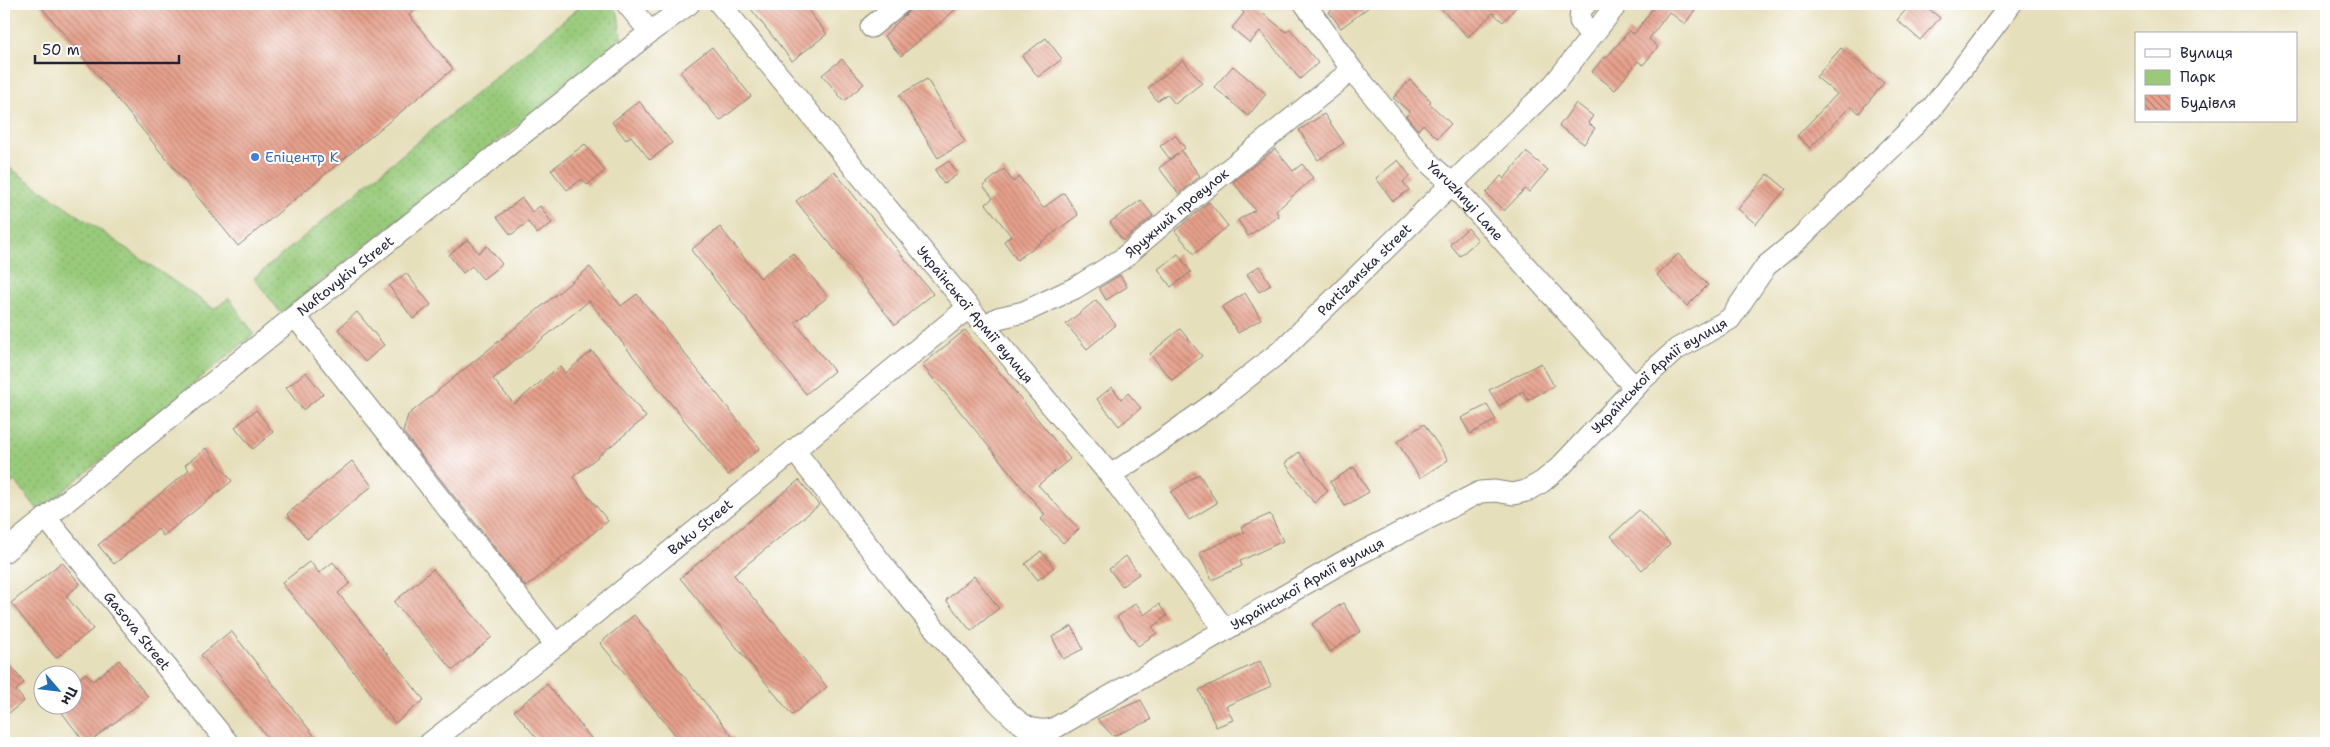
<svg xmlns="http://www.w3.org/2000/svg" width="2330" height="747" viewBox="0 0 2330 747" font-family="'Shantell Sans',sans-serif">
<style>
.green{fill:url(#green-dots);stroke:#5d765a}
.building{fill:url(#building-back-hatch)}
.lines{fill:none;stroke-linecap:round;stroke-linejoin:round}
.street-casing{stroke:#84807b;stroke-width:23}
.street{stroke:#fff;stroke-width:21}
.shop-dot{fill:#3f7fe0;stroke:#fff;stroke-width:2}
.labels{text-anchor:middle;stroke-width:4;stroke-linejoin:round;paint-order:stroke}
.shop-label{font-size:14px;fill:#366cbe;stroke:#fff;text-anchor:start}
.street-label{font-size:14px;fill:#22223b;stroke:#fff}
</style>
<defs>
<pattern id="green-dots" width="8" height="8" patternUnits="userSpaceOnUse" patternTransform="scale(1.25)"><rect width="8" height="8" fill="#98ca7a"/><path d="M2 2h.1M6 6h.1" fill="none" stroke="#83ad6a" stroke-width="1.8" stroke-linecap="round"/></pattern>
<pattern id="building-back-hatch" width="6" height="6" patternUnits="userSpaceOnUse" patternTransform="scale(1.25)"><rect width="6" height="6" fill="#e6a08b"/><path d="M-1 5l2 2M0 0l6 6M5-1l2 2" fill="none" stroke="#ba8273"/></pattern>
</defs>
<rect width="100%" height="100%" fill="#fff"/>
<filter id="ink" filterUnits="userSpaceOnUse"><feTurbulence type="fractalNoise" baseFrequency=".02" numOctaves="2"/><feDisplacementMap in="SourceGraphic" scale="10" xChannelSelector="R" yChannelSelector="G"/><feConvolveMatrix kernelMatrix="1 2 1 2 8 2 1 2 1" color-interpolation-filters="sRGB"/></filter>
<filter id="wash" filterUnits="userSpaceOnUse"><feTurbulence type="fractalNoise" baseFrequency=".0096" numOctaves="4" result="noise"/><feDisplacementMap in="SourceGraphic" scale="20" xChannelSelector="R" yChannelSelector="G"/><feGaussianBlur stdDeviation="1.12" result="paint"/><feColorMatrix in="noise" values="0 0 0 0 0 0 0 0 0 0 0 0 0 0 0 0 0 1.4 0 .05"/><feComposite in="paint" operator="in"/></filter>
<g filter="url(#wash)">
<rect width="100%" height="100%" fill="#e6dfbb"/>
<g class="green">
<polygon points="580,4 609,4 618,13 622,42 281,313 254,278 581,6"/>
<polygon points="4,164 214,309 229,298 254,334 39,511 15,481 4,489"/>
</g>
<g id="blocks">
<g class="building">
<polygon points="39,4 422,4 409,15 453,69 238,246"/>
<polygon points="747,4 803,4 827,34 792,61"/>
<polygon points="913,4 962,4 901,56 884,36 907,13"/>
<polygon points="1237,4 1251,4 1286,32 1290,29 1318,63 1300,79 1260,31 1250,43 1232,28 1244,13"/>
<polygon points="1340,4 1373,4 1341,28 1329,12"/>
<polygon points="1437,4 1519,4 1503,22 1493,13 1468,37"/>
<polygon points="1656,4 1699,4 1685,24 1669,12 1649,39 1658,47 1643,65 1638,61 1615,90 1592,72 1604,57 1606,58 1629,31 1634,34"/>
<polygon points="1911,4 1923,4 1940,18 1920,40 1897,20"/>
<polygon points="1046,38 1062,59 1038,77 1022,56"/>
<polygon points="712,47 751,96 720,121 680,72"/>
<polygon points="1841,48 1884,83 1859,113 1851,106 1810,148 1797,136 1837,94 1816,77"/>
<polygon points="842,59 864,84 844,101 822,75"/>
<polygon points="1183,60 1202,83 1175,104 1167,94 1157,101 1148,88"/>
<polygon points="1233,66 1266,94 1248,116 1214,87"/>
<polygon points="927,79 965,142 938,158 899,95"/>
<polygon points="1410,80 1431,101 1429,103 1451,124 1437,138 1423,124 1418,130 1406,116 1410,112 1393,98"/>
<polygon points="639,101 672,143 650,160 631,136 626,140 612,122"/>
<polygon points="1576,103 1593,116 1588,123 1595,128 1584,144 1559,126"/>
<polygon points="1324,114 1344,143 1318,160 1299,130"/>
<polygon points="1175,135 1185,148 1181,151 1200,176 1179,194 1159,168 1179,153 1170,159 1160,146"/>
<polygon points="585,144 605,171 587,185 582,179 567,190 551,170"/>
<polygon points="1275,149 1293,171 1302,164 1313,178 1276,211 1279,216 1248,236 1238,220 1255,210 1233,182"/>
<polygon points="1526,152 1548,170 1529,192 1525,189 1504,211 1486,193 1501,176 1504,179"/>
<polygon points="1398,160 1410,176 1403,182 1409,190 1393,201 1376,178"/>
<polygon points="949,161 958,174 944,184 935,170"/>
<polygon points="1004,169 1013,182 1019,177 1043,208 1064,193 1078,215 1017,260 1004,241 1011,236 986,204 993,198 983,186"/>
<polygon points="834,171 933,294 895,325 796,201"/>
<polygon points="1768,174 1786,189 1756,224 1738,209"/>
<polygon points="522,198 532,212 540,206 552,223 537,234 528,222 511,235 497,217"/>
<polygon points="1141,200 1153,216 1123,241 1110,222"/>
<polygon points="1209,202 1228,226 1194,254 1175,231"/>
<polygon points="720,227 760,278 793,253 828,297 795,322 834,371 806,394 691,250"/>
<polygon points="1468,228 1478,240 1460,256 1450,244"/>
<polygon points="468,239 478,253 487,246 502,264 483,279 472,266 463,273 449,255"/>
<polygon points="1178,254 1191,272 1171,287 1158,269"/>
<polygon points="1678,254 1708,285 1687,306 1657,275"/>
<polygon points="1259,266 1271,285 1259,292 1247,274"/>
<polygon points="590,267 621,306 637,294 760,448 728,475 589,301 493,379 514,404 560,366 565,373 592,351 646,417 573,477 608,521 526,587 403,432 408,415"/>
<polygon points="406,273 431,305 413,319 389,286"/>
<polygon points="1120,275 1127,287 1106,300 1099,288"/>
<polygon points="1245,293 1261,319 1238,333 1222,307"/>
<polygon points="1096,300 1116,325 1087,349 1066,324"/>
<polygon points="357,312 384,345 365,362 338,329"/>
<polygon points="1180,329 1202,356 1172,380 1150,354"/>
<polygon points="965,330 1070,459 1038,485 1079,529 1063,543 1041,519 1045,515 922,365"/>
<polygon points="1541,363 1554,386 1528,400 1523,391 1499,406 1489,390"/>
<polygon points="306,372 323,394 303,410 286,388"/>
<polygon points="1112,387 1121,399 1128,393 1141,408 1119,426 1097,399"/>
<polygon points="1487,405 1496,420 1470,434 1461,418"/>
<polygon points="256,410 273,432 253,449 235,427"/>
<polygon points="1424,424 1448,460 1420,478 1397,442"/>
<polygon points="206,448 232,481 163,536 158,529 114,564 98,545 189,470 185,465"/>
<polygon points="1299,452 1328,491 1314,503 1285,463"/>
<polygon points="352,461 372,486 307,539 287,514"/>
<polygon points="1354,467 1369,492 1345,506 1330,482"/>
<polygon points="1199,474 1217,503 1189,520 1171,492"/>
<polygon points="799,480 819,505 734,575 827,687 792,715 680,578"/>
<polygon points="1639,510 1670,544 1642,570 1611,536"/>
<polygon points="1270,514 1283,541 1240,561 1242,566 1212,580 1199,553 1245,532 1241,527"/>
<polygon points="1041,551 1054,567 1038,580 1025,564"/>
<polygon points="1126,556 1139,574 1122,586 1109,569"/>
<polygon points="310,561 319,573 333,562 350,583 338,593 424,700 395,723 282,583"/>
<polygon points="62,562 80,584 66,596 93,629 56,658 11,603"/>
<polygon points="433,569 492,637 453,670 394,602"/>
<polygon points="974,576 999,608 971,631 946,600"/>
<polygon points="1136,603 1144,615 1159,604 1167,616 1152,627 1157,633 1138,646 1117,617"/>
<polygon points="1343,603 1361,631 1330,652 1312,624"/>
<polygon points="634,615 738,743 682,743 600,643"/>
<polygon points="1072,626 1083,649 1063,659 1052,637"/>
<polygon points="231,631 320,743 272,743 201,655"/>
<polygon points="4,657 24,683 16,690 24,701 4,717"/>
<polygon points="119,660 148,697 88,743 85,743 60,710 67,704 72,704 72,684 86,673 93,681"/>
<polygon points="1260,661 1271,686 1226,706 1233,720 1216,727 1199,690"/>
<polygon points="547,684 595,743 541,743 514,711"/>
<polygon points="1141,700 1151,720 1113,736 1097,719"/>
</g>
</g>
</g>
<g filter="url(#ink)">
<use href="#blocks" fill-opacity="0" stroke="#84807b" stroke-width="1"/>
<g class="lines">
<defs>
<g id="street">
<polyline points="627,4 650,32"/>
<path id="s1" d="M720,4l264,322 126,149 115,155"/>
<path id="s2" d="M1305,4l47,66 79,95 20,18 184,205"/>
<polyline points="1586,4 1581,9 1580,21 1591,36"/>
<polyline points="871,27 899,4"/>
<polyline points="295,316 556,645"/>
<path id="s3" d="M984,326l14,-8 26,-6 51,-24 47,-29 75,-64 155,-125"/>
<path id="s4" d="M794,450c55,70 108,143 168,210 18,21 35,44 56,61 11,9 23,11 35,8l290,-167 137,-70 15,-1 18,3 13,-3 16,-9 18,-15 82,-87 35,-31 53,-30 36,-53 34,-28 132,-130 79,-104"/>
<path id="s5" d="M1110,475l30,-19 79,-56 63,-50 272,-266 63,-80"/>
<path id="s6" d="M46,518l182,225"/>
<path id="s7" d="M4,552l291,-236 355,-284 39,-28"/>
<path id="s8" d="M430,743l126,-98 413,-338"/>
</g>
</defs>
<use href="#street" class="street-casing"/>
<use href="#street" class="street"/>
</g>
</g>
<circle class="shop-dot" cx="255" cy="157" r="5"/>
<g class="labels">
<g class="shop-label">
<text x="265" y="162">Епіцентр К</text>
</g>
<g class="street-label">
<text dy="5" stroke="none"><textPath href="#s2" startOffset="254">Yaruzhnyi Lane</textPath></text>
<text dy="5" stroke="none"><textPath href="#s3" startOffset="226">Яружний провулок</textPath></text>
<text dy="5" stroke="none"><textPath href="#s5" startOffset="328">Partizanska street</textPath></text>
<text dy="5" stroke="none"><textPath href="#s7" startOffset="439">Naftovykiv Street</textPath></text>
<text dy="5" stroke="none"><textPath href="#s1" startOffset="402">Української Армії вулиця</textPath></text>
<text dy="5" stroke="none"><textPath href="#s4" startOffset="1102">Української Армії вулиця</textPath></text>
<text dy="5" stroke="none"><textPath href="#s8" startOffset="346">Baku Street</textPath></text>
<text dy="5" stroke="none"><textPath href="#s4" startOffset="682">Української Армії вулиця</textPath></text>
<text dy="5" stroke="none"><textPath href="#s6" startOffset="145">Gasova Street</textPath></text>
</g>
</g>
<rect width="2330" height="747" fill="none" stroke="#fff" stroke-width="20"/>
<rect x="2135" y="32" width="162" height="90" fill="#ffffff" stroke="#a7a7b1"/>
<rect x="2145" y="49" width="25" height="8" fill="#ffffff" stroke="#a7a7b1"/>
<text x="2180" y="58" font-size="15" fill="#22223b">Вулиця</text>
<rect x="2145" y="70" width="25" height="15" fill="#98ca7a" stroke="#a7a7b1"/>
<text x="2180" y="82" font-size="15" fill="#22223b">Парк</text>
<rect x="2145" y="95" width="25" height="15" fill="url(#building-back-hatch)" stroke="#a7a7b1"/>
<text x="2180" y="108" font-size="15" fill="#22223b">Будівля</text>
<g transform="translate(58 690) rotate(118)"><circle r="24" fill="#ffffff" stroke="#a7a7b1"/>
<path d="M0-4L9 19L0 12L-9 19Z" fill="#1f6fb2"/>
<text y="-8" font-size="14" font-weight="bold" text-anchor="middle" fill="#22223b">Пн</text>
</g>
<path d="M35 55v8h144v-8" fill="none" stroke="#22223b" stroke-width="2.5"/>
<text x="42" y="55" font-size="15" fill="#22223b" stroke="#ffffff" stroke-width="4" paint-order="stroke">50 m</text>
</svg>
